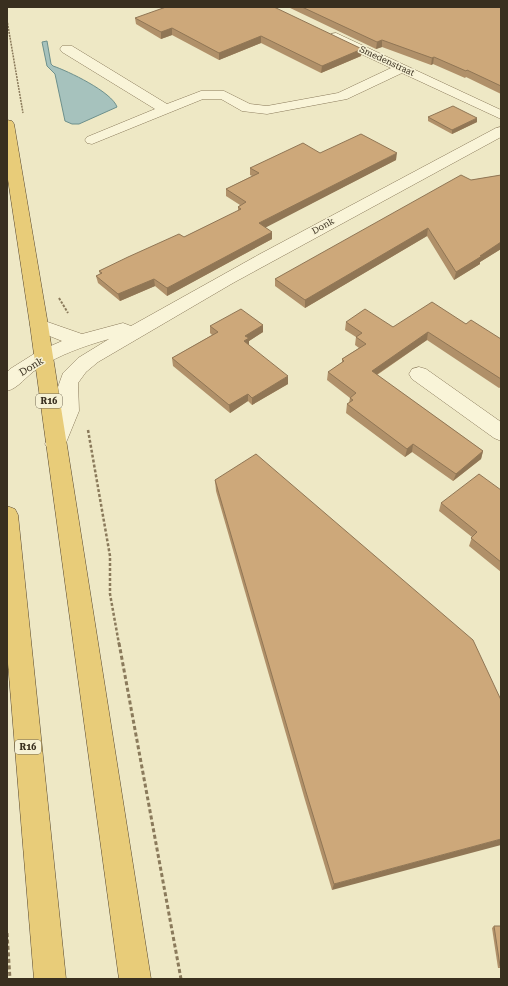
<svg xmlns="http://www.w3.org/2000/svg" width="508" height="986" viewBox="0 0 508 986" font-family="'Roboto Serif',serif">
<style>
.water{fill:#a6c2bd;stroke:#6d908c}
.lines{fill:none;stroke-linecap:round;stroke-linejoin:round}
.minor-casing{stroke:#8a7a5b;stroke-width:1}
.trunk-casing{stroke:#57472f;stroke-width:1}
.path-far3{stroke:#8a7a5b;stroke-width:1.5;stroke-dasharray:2 1;stroke-linecap:butt}
.path-far2{stroke:#8a7a5b;stroke-width:2;stroke-dasharray:2.5 1.5;stroke-linecap:butt}
.path-far1{stroke:#8a7a5b;stroke-width:2.5;stroke-dasharray:3 2;stroke-linecap:butt}
.path{stroke:#8a7a5b;stroke-width:3;stroke-dasharray:4 2.5;stroke-linecap:butt}
.minor{fill:#f9f4d8;fill-rule:evenodd}
.trunk{fill:#e8cc79;fill-rule:evenodd}
.wall{fill:#b09069}
.shaded-wall{fill:#907655}
.building{fill:#cda87a;stroke:#907655}
.labels{text-anchor:middle;stroke-width:3;stroke-linejoin:round;paint-order:stroke}
.far-street-label{font-size:9px;fill:#392f1f;stroke:#f6f1d4}
.shield{fill:#f6f1d4;stroke:#726955;stroke-width:1}
.shield-label{font-size:9px;font-weight:bold;fill:#392f1f}
.street-label{font-size:10px;fill:#392f1f;stroke:#f6f1d4}
</style>
<rect width="100%" height="100%" fill="#eee8c5"/>
<path class="water" d="M47,41l4,23 2,2c15,5 59,26 64,41l-38,17h-7l-7,-3 -10,-47 -8,-8 -5,-24z"/>
<g class="lines">
<defs>
<g id="minor">
<polygon points="336,33 501,110 501,119 402,73 347,99 267,114 242,111 221,99 203,99 92,144 87,143 85,140 87,137 155,109 62,52 60,49 62,46 72,46 167,104 201,91 224,91 250,104 267,106 338,93 391,68 331,40 330,37 331,34"/>
<path d="M501,127v10l-268,146 -135,79 -12,10 -8,11 1,28 -16,39 -7,2 -7,-2 -4,-6 14,-33 1,-9 -2,-15 5,-14 15,-15 31,-19c-25,7 -50,16 -72,30 -11,7 -18,19 -30,22v-19l3,-3 27,-17 25,-11 -30,-12 -2,-4 2,-4 7,-2 43,15 41,-11 8,3 129,-72 236,-126z"/>
<polygon points="419,367 426,369 501,422 501,441 494,438 412,379 409,374 412,369"/>
</g>
<g id="trunk">
<polygon points="7,120 12,121 14,124 48,325 151,979 119,979 30,325 7,173"/>
<polygon points="7,506 15,509 18,515 66,979 34,979 7,651"/>
</g>
</defs>
<use href="#minor" class="minor-casing"/>
<use href="#trunk" class="trunk-casing"/>
<polyline class="path-far3" points="7,20 23,113"/>
<polyline class="path-far2" points="59,298 68,313"/>
<polyline class="path-far1" points="88,430 110,556 110,594 119,644"/>
<g class="path">
<polyline points="119,643 181,979"/>
<polyline points="7,933 10,979"/>
</g>
<use href="#minor" class="minor"/>
<use href="#trunk" class="trunk"/>
</g>
<g class="wall">
<polygon points="288,7 501,7 501,94 466,77 465,78 433,64 431,65 382,47 376,49"/>
<polygon points="135,18 362,49 361,56 321,73 261,43 219,60 172,35 161,39 136,24"/>
<polygon points="428,117 477,122 452,134 428,121"/>
<polygon points="320,153 396,160 265,227 272,239 167,296 155,286 120,301 98,283 96,276 100,274 99,271 184,237 238,211 238,207 240,205 226,196 226,189 252,176 250,175 250,168"/>
<polygon points="501,175 501,249 480,262 480,264 454,280 427,236 305,308 275,286 275,279 471,180"/>
<polygon points="346,322 393,327 466,324 501,339 501,387 499,388 427,340 377,375 483,451 481,459 453,481 412,452 405,457 346,413 347,404 349,403 350,398 327,380 328,372 342,363 342,359 359,348 355,345 356,337 345,330"/>
<polygon points="263,325 263,332 249,341 249,345 288,384 252,405 248,401 230,413 173,366 172,358 212,335 210,333 210,326"/>
<polygon points="215,480 473,640 332,890 305,800 216,491"/>
<polygon points="501,490 501,572 469,546 472,537 439,511 441,503"/>
<polygon points="494,926 501,926 501,968 498,968 492,928"/>
</g>
<g class="shaded-wall">
<polygon points="172,28 172,35 161,39 161,32"/>
<polygon points="261,36 261,43 219,60 219,53"/>
<polygon points="382,40 382,47 376,49 377,42"/>
<polygon points="362,49 361,56 321,73 322,66"/>
<polygon points="434,57 433,64 431,65 432,58"/>
<polygon points="477,118 477,122 452,134 452,130"/>
<polygon points="397,153 396,160 259,231 259,223"/>
<polygon points="428,228 427,236 305,308 305,300"/>
<polygon points="272,232 272,239 167,296 167,288"/>
<polygon points="501,242 501,249 480,262 480,264 454,280 456,272"/>
<polygon points="154,279 155,286 120,301 118,294"/>
<polygon points="263,325 263,332 249,341 249,346 244,348 245,336"/>
<polygon points="428,332 427,340 370,379 372,371"/>
<polygon points="288,376 288,384 252,405 252,398"/>
<polygon points="248,394 248,401 230,413 229,405"/>
<polygon points="413,444 412,452 405,457 407,449"/>
<polygon points="483,451 481,459 453,481 456,474"/>
<polygon points="501,839 501,845 332,890 334,884"/>
</g>
<g class="building">
<polygon points="166,7 274,7 362,49 322,66 261,36 219,53 172,28 161,32 135,18"/>
<polygon points="302,7 501,7 501,86 467,70 466,71 434,57 432,58 382,40 377,42"/>
<polygon points="453,106 477,118 452,130 428,117"/>
<polygon points="361,134 397,153 259,223 272,232 167,288 154,279 118,294 96,276 102,273 99,271 128,257 179,234 184,237 241,209 238,207 246,202 226,189 259,173 250,168 303,143 320,153"/>
<polygon points="461,175 471,180 501,175 501,242 480,256 482,256 456,272 428,228 305,300 275,279"/>
<polygon points="432,302 466,324 471,320 501,339 501,379 428,332 372,371 483,451 456,474 413,444 407,449 347,404 353,400 350,398 356,393 328,372 344,361 342,359 366,344 356,337 362,333 346,322 365,309 393,327"/>
<polygon points="241,309 263,325 245,336 249,338 244,341 288,376 252,398 248,394 229,405 172,358 218,332 210,326"/>
<polygon points="256,454 473,640 501,700 501,839 334,884 306,792 215,480"/>
<polygon points="479,474 501,490 501,562 471,538 477,532 441,503"/>
<polygon points="494,926 501,926 501,966 500,966"/>
</g>
<g class="labels">
<g class="far-street-label">
<text transform="translate(387 61) rotate(25)" y="3">Smedenstraat</text>
<text transform="translate(323 226) rotate(-29)" y="3">Donk</text>
</g>
<g class="shield">
<rect x="36" y="394" width="26" height="14" rx="3"/>
<rect x="15" y="740" width="26" height="14" rx="3"/>
</g>
<g class="shield-label">
<text x="49" y="404">R16</text>
<text x="28" y="750">R16</text>
</g>
<g class="street-label">
<text transform="translate(31 366) rotate(-31)" y="4">Donk</text>
</g>
</g>
<rect width="508" height="986" fill="none" stroke="#392f1f" stroke-width="16"/>
</svg>
